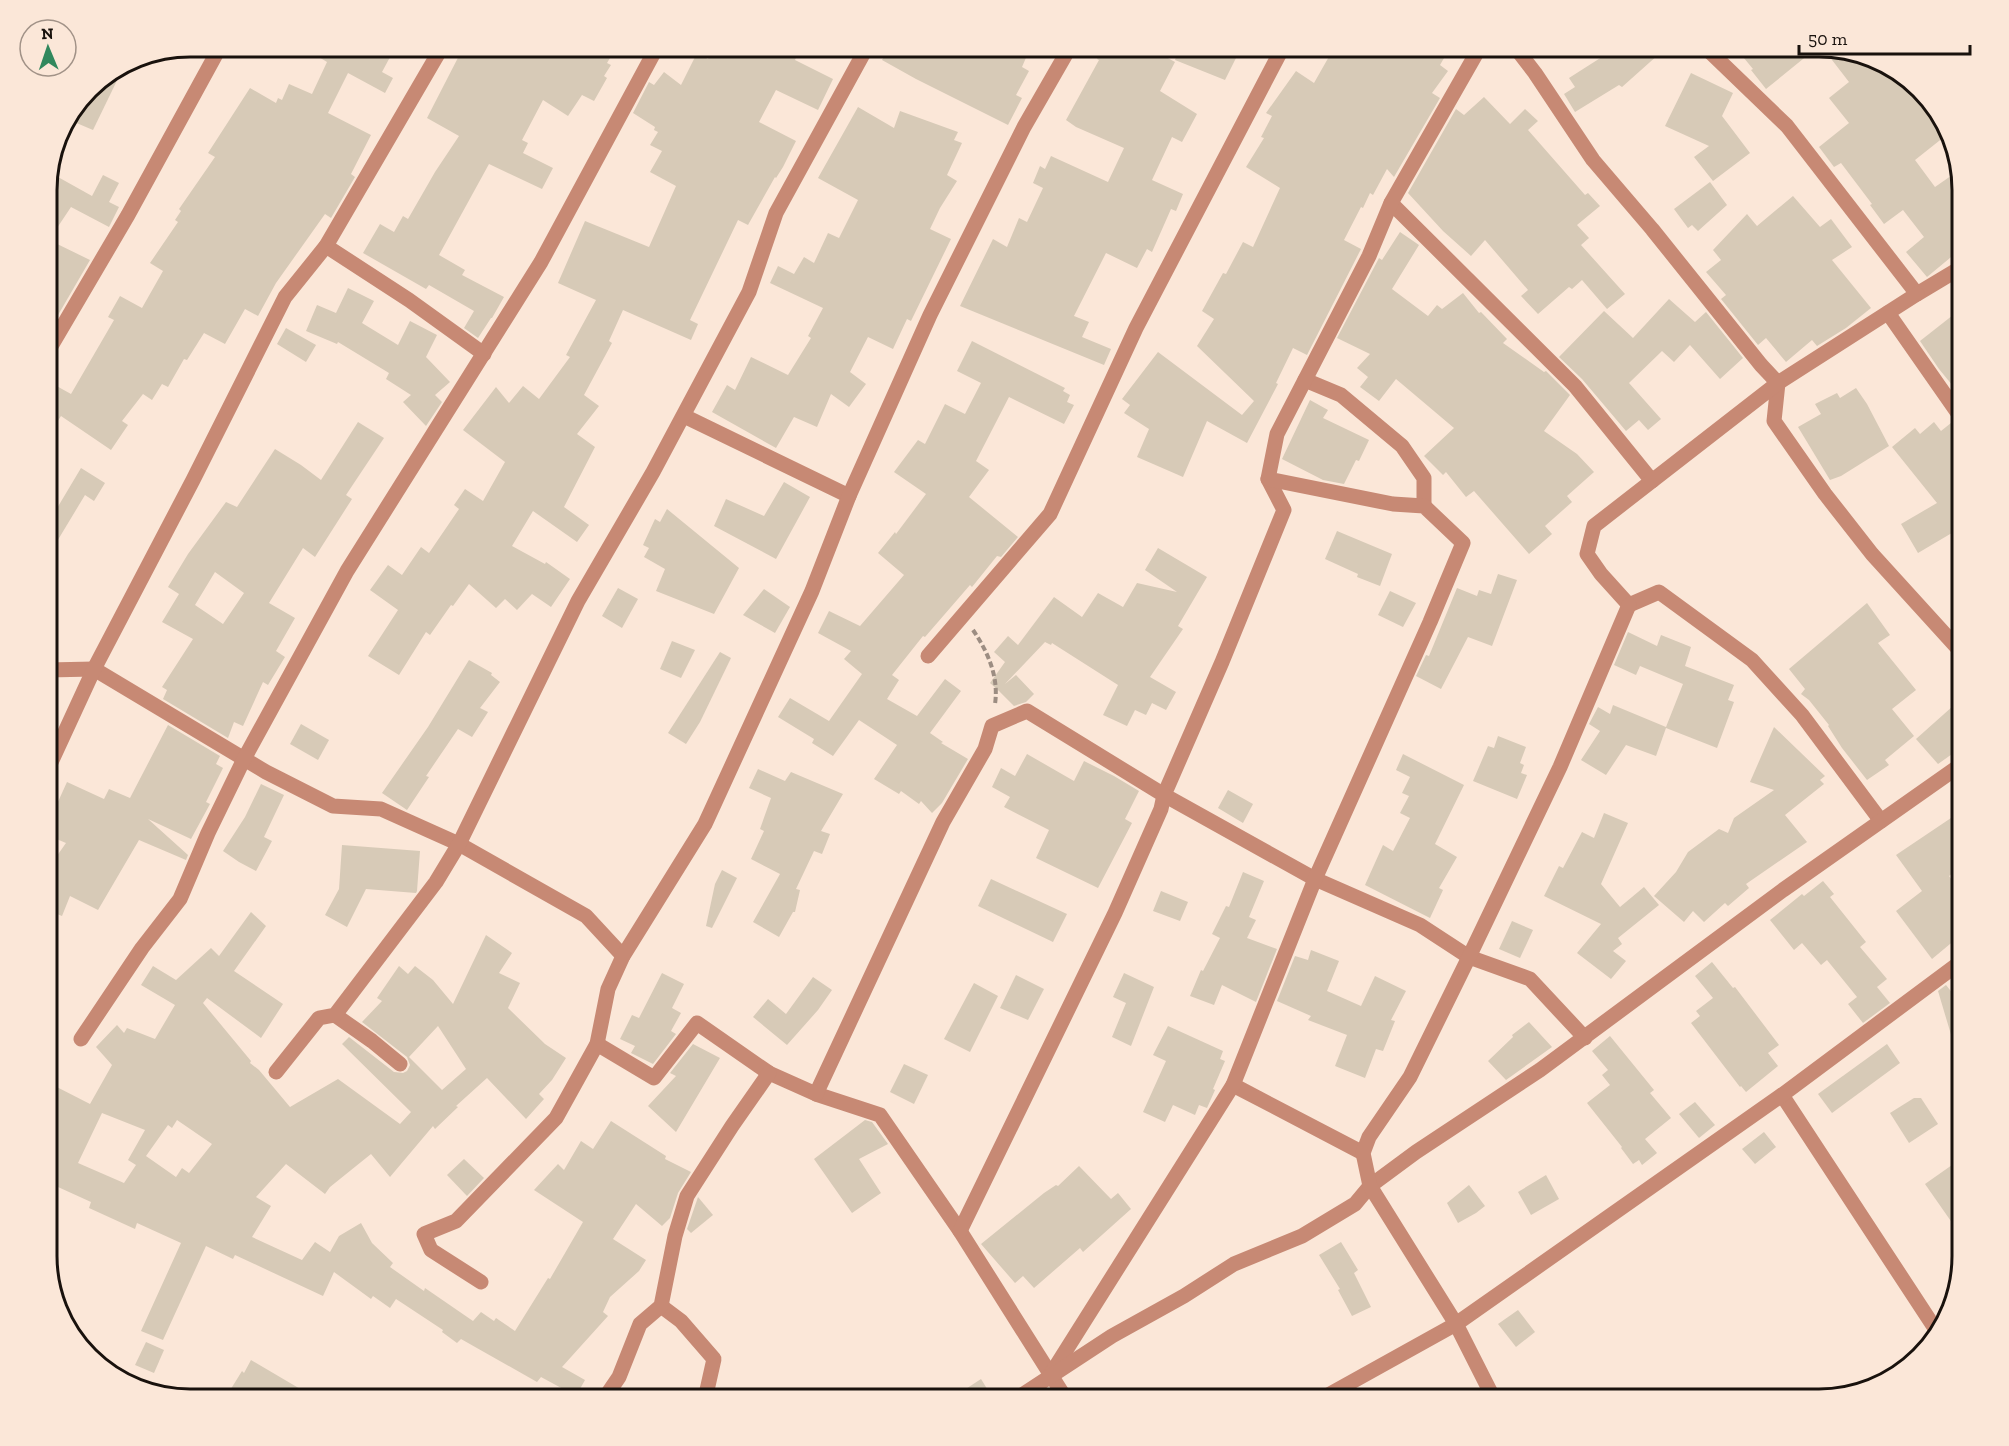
<svg xmlns="http://www.w3.org/2000/svg" width="2009" height="1446" viewBox="0 0 2009 1446" font-family="'Zilla Slab',serif">
<style>
.building{fill:#d7cab7;fill-rule:evenodd}
.lines{fill:none;stroke-linecap:round;stroke-linejoin:round}
.path{stroke:#9c8d82;stroke-width:4;stroke-dasharray:6 3;stroke-linecap:butt}
.minor{stroke:#c78974;stroke-width:15}
.rim{fill:none;stroke:#19120d;stroke-width:3}
</style>
<rect width="100%" height="100%" fill="#fbe7d8"/>
<g class="building">
<polygon points="301,46 396,46 382,72 393,78 385,93 348,73 328,113 371,135 351,174 355,177 331,218 325,214 276,283 258,316 245,309 225,344 204,333 187,360 184,359 168,387 162,384 152,400 143,394 122,421 128,425 111,450 61,416 47,438 47,394 53,384 71,394 114,320 108,317 120,296 142,308 163,271 150,263 178,222 175,220 181,211 179,209 215,157 208,153 250,88 276,103 278,98 282,100 289,84 312,94 327,62"/>
<polygon points="464,46 617,46 607,63 611,65 604,76 607,78 594,101 582,95 568,116 543,100 522,140 528,143 523,153 553,168 542,189 489,164 439,255 465,270 462,275 504,297 492,318 491,318 478,338 464,328 474,311 429,285 426,289 363,253 380,224 394,232 403,216 408,219 435,172 459,136 427,118"/>
<polygon points="714,46 801,46 795,60 833,79 818,110 776,90 759,122 796,141 783,167 776,178 775,177 748,225 738,220 690,320 698,324 691,340 623,310 609,341 612,343 584,395 599,406 577,434 595,447 564,507 589,525 577,542 533,511 512,546 545,564 546,562 570,579 551,607 532,594 517,610 505,599 496,608 469,584 453,606 451,605 430,635 426,632 399,675 368,656 398,610 370,590 388,565 402,575 421,547 429,553 459,509 454,505 465,489 483,501 505,462 463,430 496,387 509,403 523,386 539,399 570,357 566,355 596,300 558,283 585,221 649,247 676,186 650,172 662,151 650,145 658,132 654,130 655,127 633,113 649,82 654,85 664,72 681,85 697,53 708,59"/>
<polygon points="890,46 1031,46 1022,67 1029,71 1016,95 1022,98 1008,125 916,79 882,60"/>
<polygon points="1103,46 1125,46 1139,54 1143,46 1146,46 1175,62 1160,91 1197,114 1182,142 1172,137 1152,180 1183,194 1176,211 1171,209 1152,252 1147,249 1137,268 1106,253 1074,316 1089,322 1082,337 1111,349 1104,365 960,306 993,239 1007,247 1019,218 1027,222 1043,188 1033,183 1040,166 1045,169 1051,156 1108,182 1124,148 1076,127 1066,120 1099,60 1097,59"/>
<polygon points="1180,46 1242,46 1225,80 1175,60"/>
<polygon points="1335,46 1451,46 1440,65 1448,71 1432,93 1440,98 1394,177 1387,169 1373,195 1370,193 1363,208 1361,207 1344,240 1361,249 1307,355 1293,348 1276,383 1278,384 1247,443 1207,421 1183,477 1137,457 1149,429 1124,413 1130,405 1122,399 1158,352 1242,415 1254,401 1197,346 1214,319 1202,311 1223,273 1226,274 1243,242 1253,247 1280,188 1246,167 1264,138 1261,137 1272,116 1266,113 1296,71 1314,83"/>
<polygon points="1598,46 1668,46 1622,87 1619,85 1575,112 1564,94 1575,87 1569,78 1605,55"/>
<polygon points="1734,46 1819,46 1766,89 1751,70 1753,69"/>
<polygon points="1822,47 1865,54 1900,73 1948,126 1949,133 1915,160 1935,187 1958,171 1962,190 1962,248 1927,277 1906,252 1924,237 1903,210 1884,224 1870,205 1872,204 1841,163 1834,167 1819,147 1849,123 1829,98 1849,82"/>
<polygon points="125,64 93,130 67,119 95,82"/>
<polygon points="1691,73 1733,93 1722,116 1750,153 1713,181 1694,157 1709,146 1665,126"/>
<polygon points="1484,97 1510,124 1525,109 1538,121 1528,130 1585,195 1588,193 1600,206 1577,225 1589,238 1581,245 1625,294 1607,309 1582,280 1572,289 1569,287 1538,314 1521,296 1528,290 1485,240 1471,256 1443,231 1408,193 1456,109 1464,115"/>
<polygon points="858,107 894,128 900,111 958,132 954,140 962,143 947,175 957,181 940,208 930,229 951,239 911,321 907,319 893,349 868,337 850,372 866,384 849,407 831,394 817,427 794,417 776,448 712,412 727,385 735,390 751,357 788,375 811,338 808,336 823,308 770,283 778,266 794,274 804,257 814,263 828,233 839,238 858,200 818,178"/>
<polygon points="49,172 92,196 103,175 119,183 109,202 119,207 109,227 71,207 49,240 90,260 47,334 47,180"/>
<polygon points="1710,182 1727,205 1698,231 1692,225 1688,228 1674,209"/>
<polygon points="1793,196 1820,227 1831,219 1852,247 1832,260 1871,308 1846,328 1817,346 1812,340 1786,362 1766,338 1758,345 1721,299 1726,295 1706,272 1721,260 1713,250 1747,214 1757,226"/>
<polygon points="1400,232 1419,245 1392,289 1428,316 1437,305 1442,309 1463,293 1479,313 1481,312 1507,339 1503,343 1544,372 1546,371 1570,395 1544,431 1577,454 1594,472 1567,496 1572,502 1545,526 1552,534 1529,554 1474,491 1466,497 1446,472 1443,475 1424,456 1454,428 1396,379 1379,401 1360,387 1368,377 1357,368 1370,354 1337,338 1379,258 1382,260"/>
<polygon points="348,288 374,301 362,323 398,345 410,321 437,335 426,357 450,382 435,395 442,402 426,426 403,402 411,395 386,379 389,373 338,342 337,344 306,331 317,305 336,313"/>
<polygon points="1669,299 1695,322 1706,312 1743,358 1720,379 1690,345 1674,362 1662,351 1629,383 1661,419 1648,430 1639,420 1626,431 1582,379 1559,357 1604,311 1633,338"/>
<polygon points="1962,308 1962,397 1939,369 1920,341"/>
<polygon points="286,328 316,345 306,362 277,344"/>
<polygon points="972,341 1065,388 1063,391 1070,395 1067,402 1074,405 1064,424 1009,397 976,461 989,470 969,497 1018,537 1001,557 997,556 972,587 970,585 925,637 923,636 892,675 899,680 887,699 917,716 945,679 961,691 930,733 943,742 941,743 968,759 942,803 932,813 921,801 919,804 901,791 899,794 874,779 897,745 859,720 833,756 812,743 814,739 778,717 790,698 829,721 862,674 844,659 851,651 818,633 829,611 860,626 904,575 878,553 895,532 896,534 926,494 894,472 918,440 925,444 945,404 965,414 981,383 957,371"/>
<polygon points="1856,388 1867,404 1889,446 1841,476 1830,480 1798,427 1821,414 1815,404 1837,393 1840,398"/>
<polygon points="1310,400 1328,410 1323,418 1369,440 1359,461 1356,460 1344,484 1323,480 1282,459"/>
<path d="M358,422l26,16 -38,57 6,4 -37,58 -12,-9 -34,55 26,15 -19,33 9,6 -17,28 -5,-3 -20,44 -9,-4 -6,16 -65,-39 4,-9 -5,-3 31,-48 -31,-17 17,-28 -11,-7 20,-33 38,-52 11,5 38,-58 26,16 20,15zM215,572l29,21 -21,31 -28,-19z"/>
<polygon points="1934,422 1941,431 1951,423 1962,437 1962,527 1918,553 1901,524 1937,503 1892,447 1915,428 1920,434"/>
<polygon points="81,468 105,483 94,501 85,495 47,558 47,511 53,515"/>
<polygon points="784,482 810,497 776,559 714,526 726,499 764,516"/>
<polygon points="667,509 739,568 714,614 656,591 665,569 644,557 649,548 643,545 655,519 660,522"/>
<polygon points="1337,531 1392,554 1380,586 1357,577 1358,574 1325,559"/>
<polygon points="1158,548 1207,577 1178,626 1183,629 1150,677 1176,692 1166,710 1152,703 1146,715 1135,710 1127,726 1103,715 1118,685 1052,643 1051,645 1045,642 1005,684 1016,675 1034,694 1026,702 1014,706 999,691 990,683 1005,662 994,652 1008,636 1018,645 1054,597 1082,617 1098,593 1123,607 1137,583 1177,592 1145,570"/>
<polygon points="1498,574 1517,580 1492,646 1468,637 1441,689 1416,676 1426,655 1429,656 1457,588 1477,596 1479,590 1491,594"/>
<polygon points="618,588 638,599 622,628 602,616"/>
<polygon points="764,589 790,607 775,633 743,615"/>
<polygon points="1390,591 1416,603 1403,627 1378,615"/>
<polygon points="1867,603 1890,635 1878,643 1916,690 1892,709 1914,736 1885,760 1889,765 1867,780 1842,748 1828,726 1829,725 1809,700 1801,694 1805,689 1789,669"/>
<polygon points="1628,632 1657,646 1661,635 1691,647 1685,666 1734,685 1728,700 1734,702 1717,748 1666,728 1656,756 1626,745 1606,775 1581,760 1600,731 1589,724 1598,707 1610,714 1613,705 1666,727 1683,684 1640,666 1636,675 1614,665"/>
<polygon points="672,641 695,650 681,678 660,669"/>
<polygon points="720,652 731,658 700,722 686,744 668,733"/>
<polygon points="469,660 492,673 491,675 500,682 480,708 488,712 472,737 458,729 426,776 429,777 407,810 382,793 428,727"/>
<polygon points="1962,698 1962,747 1938,764 1916,739"/>
<polygon points="301,724 329,740 318,760 290,744"/>
<polygon points="168,725 220,756 216,764 223,768 206,802 210,804 191,839 148,819 188,855 186,860 139,840 98,910 70,896 62,916 47,910 47,870 66,843 47,835 47,826 67,782 104,799 109,789 130,798"/>
<polygon points="1774,727 1825,776 1820,780 1824,784 1785,815 1807,842 1746,884 1749,888 1728,906 1725,903 1704,922 1693,911 1684,922 1654,896 1676,872 1688,852 1719,829 1728,833 1734,818 1774,790 1750,782"/>
<polygon points="1498,736 1526,747 1520,763 1524,765 1521,773 1527,775 1517,799 1473,781 1488,746 1494,748"/>
<polygon points="1027,754 1074,781 1084,761 1114,776 1139,791 1125,819 1132,823 1098,888 1036,858 1049,830 1004,807 1010,797 992,787 1001,768 1015,776"/>
<polygon points="1403,754 1464,785 1435,844 1457,857 1439,888 1443,890 1430,918 1365,885 1383,845 1393,851 1410,818 1400,813 1409,796 1402,793 1410,777 1396,770"/>
<polygon points="758,769 785,781 791,772 843,794 821,831 830,834 822,854 814,851 796,889 800,890 795,912 793,912 779,937 753,922 780,874 751,859 764,831 760,829 771,798 749,788"/>
<polygon points="261,784 284,795 264,837 272,841 256,871 239,862 223,851 245,817"/>
<polygon points="1228,790 1253,804 1243,823 1218,808"/>
<polygon points="1604,813 1628,823 1601,884 1620,907 1644,887 1659,905 1618,938 1622,944 1613,951 1626,961 1611,979 1577,953 1601,924 1544,896 1559,866 1563,868 1582,832 1594,838"/>
<polygon points="1951,818 1962,834 1962,866 1949,876 1962,894 1962,899 1952,907 1962,920 1962,934 1932,959 1896,911 1922,891 1896,855"/>
<polygon points="342,845 420,851 417,891 416,893 366,889 347,927 325,915 339,889"/>
<polygon points="722,870 737,878 712,928 706,926 715,884"/>
<polygon points="1243,872 1264,881 1249,917 1256,920 1247,938 1277,949 1256,1002 1222,985 1214,1005 1190,996 1201,970 1203,971 1220,938 1212,934 1226,906 1229,907"/>
<polygon points="991,879 1067,914 1053,942 978,906"/>
<polygon points="1823,881 1834,894 1830,897 1866,942 1860,947 1887,979 1877,987 1890,1003 1863,1023 1848,1004 1857,997 1827,960 1821,965 1802,943 1794,950 1770,920 1802,894 1804,896"/>
<polygon points="1161,891 1188,902 1180,921 1153,911"/>
<path d="M251,912l15,14 -32,45 49,33 -22,34 -54,-40 -4,5 48,58 -1,2 9,7 31,37 48,-28 62,45 11,-12 -69,-68 7,-7 45,35 9,1 4,-2 3,-6 -3,-8 -45,-35 20,-21 -5,-3 22,-32 9,8 7,-8 18,14 20,24 33,-69 26,18 -13,20 21,10 -12,25 37,36 21,14 -14,22 -13,14 5,5 -18,20 -39,-41 -31,28 2,1 -23,22 -2,-3 -43,51 -19,-23 -41,33 -5,7 -39,-30 -30,33 15,9 -19,31 50,23 13,-18 15,10 9,-16 22,-13 11,20 21,20 -3,4 34,24 1,-3 48,33 8,-9 13,9 2,-3 19,13 33,-53 2,1 33,-57 -49,-32 24,-26 6,6 17,-29 12,8 18,-28 55,35 -1,3 26,13 -13,21 -8,25 -8,8 -26,-22 -23,35 33,21 -7,11 -29,26 -7,15 5,4 -46,51 23,13 -9,16 -35,-19 -4,5 -76,-43 -4,4 -15,-11 1,-2 -47,-31 -6,9 -17,-12 -2,3 -37,-27 -11,24 -88,-41 -2,4 -27,-13 -43,94 -22,-9 40,-88 -44,-20 -2,6 -46,-21 2,-6 -44,-20v-61l8,-15 -8,-5v-19l43,22 22,-39 -16,-18 21,-22 7,8 3,-5 28,11 20,-34 -34,-20 12,-19 23,14 35,-32 8,8zM438,1026l28,43 -24,21 -33,-33zM102,1113l43,17 -17,30 8,5 -12,18 -46,-20zM177,1120l35,24 -23,29 -7,-5 -6,9 -30,-21 22,-31 4,3z"/>
<polygon points="1512,921 1533,930 1520,958 1499,949"/>
<polygon points="1311,950 1339,961 1327,991 1361,1006 1375,976 1406,991 1391,1020 1395,1021 1383,1051 1376,1049 1365,1078 1335,1066 1347,1035 1308,1020 1311,1016 1277,1001 1295,956 1308,960"/>
<polygon points="1712,962 1733,988 1735,987 1779,1045 1768,1053 1778,1066 1746,1092 1741,1086 1740,1087 1691,1023 1700,1016 1696,1011 1713,998 1695,976"/>
<polygon points="662,973 684,984 672,1008 681,1013 671,1031 676,1034 653,1064 631,1053 635,1046 620,1039 632,1015 639,1018"/>
<polygon points="1124,973 1154,987 1131,1046 1112,1037 1126,1003 1113,997"/>
<polygon points="1016,975 1044,989 1028,1020 1000,1008"/>
<polygon points="813,977 832,990 818,1010 787,1045 753,1017 768,999 786,1014"/>
<polygon points="974,983 998,996 970,1052 944,1039"/>
<polygon points="1946,985 1954,995 1962,989 1962,1057 1958,1058 1938,991"/>
<polygon points="1529,1022 1552,1047 1506,1080 1488,1061 1513,1037 1512,1035"/>
<polygon points="1168,1026 1223,1051 1220,1059 1225,1061 1213,1089 1215,1090 1207,1108 1199,1105 1195,1115 1173,1105 1165,1122 1143,1112 1166,1061 1153,1055"/>
<polygon points="1610,1036 1654,1090 1650,1093 1671,1118 1645,1139 1657,1153 1642,1165 1639,1160 1633,1164 1621,1148 1622,1147 1587,1103 1610,1085 1602,1075 1608,1070 1592,1051"/>
<polygon points="693,1044 720,1058 676,1132 648,1106 676,1076 670,1073"/>
<polygon points="1887,1044 1900,1063 1832,1113 1818,1094"/>
<polygon points="904,1064 928,1075 914,1104 890,1092"/>
<polygon points="1914,1098 1921,1098 1938,1124 1909,1143 1890,1113"/>
<polygon points="1695,1102 1715,1125 1699,1138 1679,1114"/>
<polygon points="865,1120 872,1122 888,1144 859,1159 881,1193 852,1213 814,1159"/>
<polygon points="1764,1132 1776,1147 1755,1164 1742,1149"/>
<polygon points="1962,1158 1962,1237 1925,1184"/>
<polygon points="464,1159 484,1178 467,1196 447,1175"/>
<polygon points="1079,1166 1111,1199 1118,1193 1131,1209 1083,1252 1080,1248 1034,1288 1023,1276 1015,1283 981,1244 1044,1193 1056,1185 1058,1186"/>
<polygon points="1546,1175 1559,1199 1531,1215 1518,1192"/>
<polygon points="1469,1185 1485,1206 1476,1213 1458,1223 1447,1203"/>
<polygon points="698,1197 713,1215 691,1233 687,1229"/>
<polygon points="1341,1242 1358,1270 1354,1273 1371,1307 1352,1316 1338,1290 1340,1289 1319,1255"/>
<polygon points="1518,1310 1535,1332 1516,1347 1498,1324"/>
<polygon points="146,1342 164,1350 154,1373 135,1365"/>
<polygon points="251,1360 319,1400 242,1400 229,1392 242,1371 244,1373"/>
<polygon points="981,1379 994,1400 949,1400"/>
</g>
<g class="lines">
<path class="path" d="M973,630c15,22 26,47 22,74"/>
<g class="minor">
<polyline points="1515,47 1535,73 1593,160 1652,229 1761,365 1778,383 1774,421 1825,494 1872,554 1962,653"/>
<polyline points="1705,47 1787,126 1917,294 1962,267"/>
<polyline points="1391,203 1575,386 1652,481"/>
<polyline points="326,246 409,300 484,354"/>
<polyline points="1888,313 1962,419"/>
<polyline points="47,353 128,215 220,47"/>
<polyline points="1305,380 1341,395 1402,446 1424,478 1424,506"/>
<polyline points="684,416 849,496"/>
<polyline points="1268,479 1284,510 1222,662 1164,795 1315,879 1420,925 1469,957 1530,979 1585,1038"/>
<polyline points="928,656 1050,514 1136,328 1283,47"/>
<polyline points="47,670 94,669 266,772 333,806 381,809 459,844 586,916 623,956"/>
<polyline points="47,771 94,669 193,480 285,297 326,246 442,47"/>
<polyline points="1881,821 1802,715 1752,660 1659,592 1629,605 1601,574 1587,554 1594,526 1778,383 1917,294"/>
<polyline points="335,1015 372,1041 400,1064"/>
<polyline points="81,1039 142,948 180,899 208,833 244,759 347,571 541,262 657,47"/>
<polyline points="597,1044 654,1078 697,1023 769,1073 816,1094 880,1115 960,1231 1066,1399"/>
<polyline points="276,1072 319,1018 335,1015 436,882 459,844 578,601 653,472 749,292 776,213 867,47"/>
<polyline points="1233,1085 1363,1153"/>
<polyline points="816,1094 943,822 985,749 992,726 1027,711 1164,795 1161,809 1115,913 960,1231"/>
<polyline points="1782,1095 1938,1333"/>
<polyline points="481,1282 431,1250 424,1234 456,1221 556,1118 597,1044 608,989 623,956 705,824 812,591 849,496 930,315 1024,127 1070,47"/>
<polyline points="661,1306 681,1321 714,1359 705,1399"/>
<polyline points="1051,1374 1233,1085 1315,879 1430,622 1463,543 1424,506 1393,504 1268,479 1277,434 1369,256 1391,203 1480,47"/>
<polyline points="604,1399 619,1377 640,1324 661,1306 675,1236 687,1196 732,1126 769,1073"/>
<polyline points="1016,1399 1112,1336 1184,1296 1234,1264 1302,1236 1355,1204 1370,1186 1416,1152 1540,1070 1783,890 1962,764"/>
<polyline points="1321,1399 1456,1324 1782,1095 1962,961"/>
<polyline points="1494,1399 1456,1324 1370,1186 1363,1153 1369,1137 1410,1077 1469,957 1560,767 1629,605"/>
</g>
</g>
<path d="M0 0H2009V1446H0ZM190 57H1819A133 133 0 0 1 1952 190V1256A133 133 0 0 1 1819 1389H190A133 133 0 0 1 57 1256V190A133 133 0 0 1 190 57Z" fill="#fbe7d8" fill-rule="evenodd"/>
<path class="rim" d="M190 57H1819A133 133 0 0 1 1952 190V1256A133 133 0 0 1 1819 1389H190A133 133 0 0 1 57 1256V190A133 133 0 0 1 190 57Z"/>
<g transform="translate(48 48) rotate(358)"><circle r="28" fill="#fbe7d8" stroke="#a19287" stroke-width="1.5"/>
<path d="M0-4.5L10 22L0 15L-10 22Z" fill="#31885d"/>
<text y="-9" font-size="16" font-weight="bold" text-anchor="middle" fill="#19120d">N</text>
</g>
<path d="M1799 45v9h171v-9" fill="none" stroke="#19120d" stroke-width="3"/>
<text x="1808" y="45" font-size="18" fill="#19120d" stroke="#fbe7d8" stroke-width="4.5" paint-order="stroke">50 m</text>
</svg>
